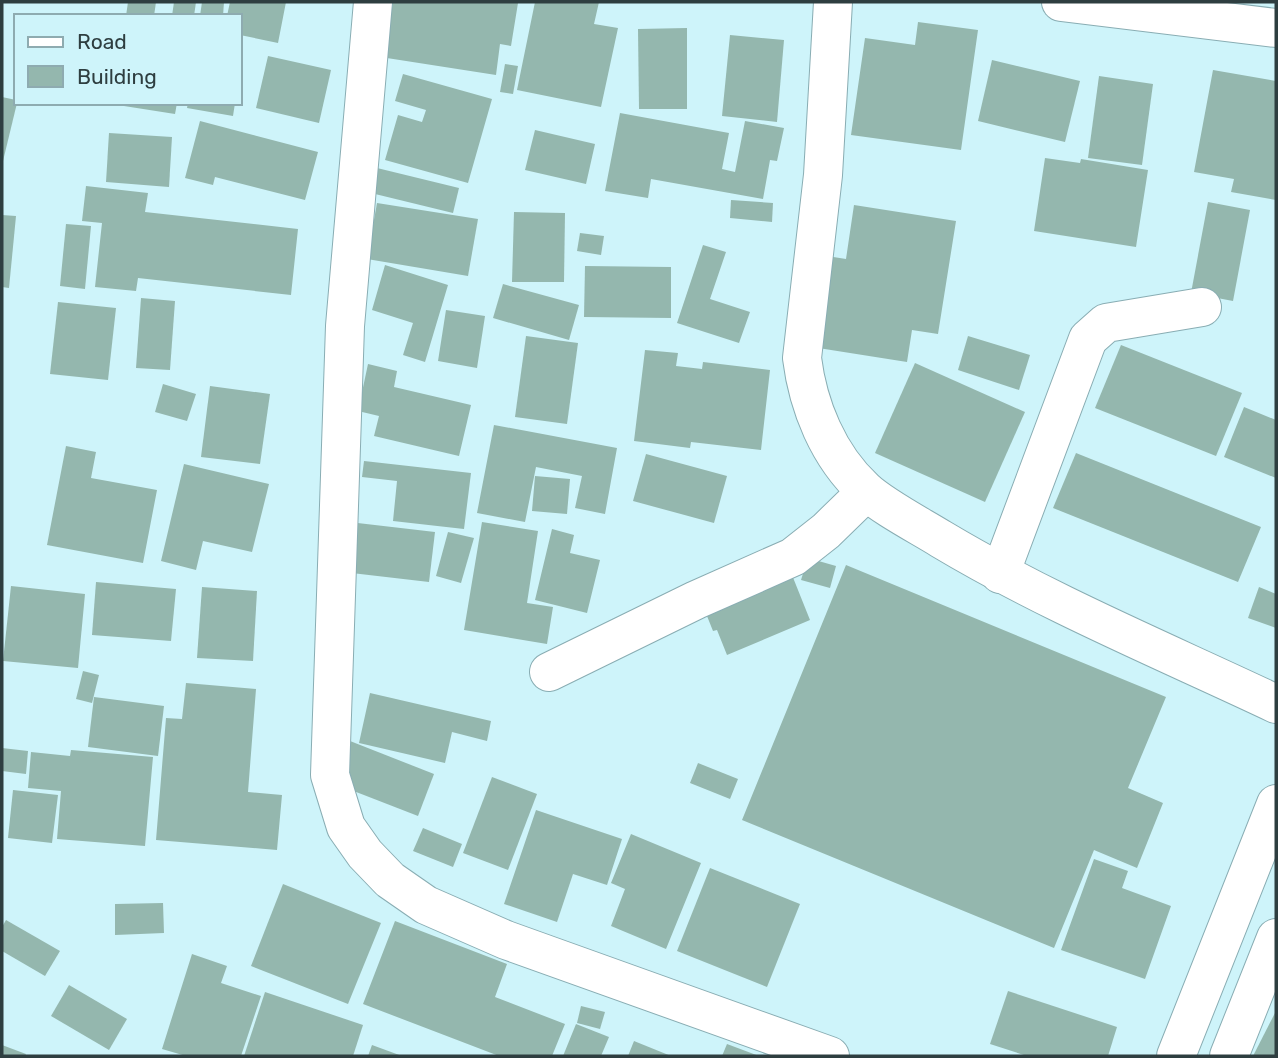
<svg xmlns="http://www.w3.org/2000/svg" width="1278" height="1058" viewBox="0 0 1278 1058" font-family="Rubik,sans-serif">
<style>
.building{fill:#94b7ae}
.lines{fill:none;stroke-linecap:round;stroke-linejoin:round}
.minor-casing{stroke:#89adb3;stroke-width:40}
.minor{stroke:#fff;stroke-width:38}
</style>
<rect width="100%" height="100%" fill="#cef4fa"/>
<g class="building">
<polygon points="128,2 156,2 154,16 126,16"/>
<polygon points="174,2 196,2 194,16 172,16"/>
<polygon points="202,2 224,2 223,16 200,16"/>
<polygon points="230,2 286,2 278,43 240,35 240,16 227,16"/>
<polygon points="393,2 518,3 511,46 500,44 496,75 374,56 388,33"/>
<polygon points="535,2 599,2 594,24 618,28 601,107 517,90"/>
<polygon points="918,22 978,30 961,150 851,135 865,38 915,45"/>
<polygon points="687,28 687,109 639,109 638,29"/>
<polygon points="730,35 784,40 777,122 722,116"/>
<polygon points="268,56 331,70 319,123 256,108"/>
<polygon points="992,60 1080,81 1065,142 978,121"/>
<polygon points="505,64 518,66 513,94 500,92"/>
<polygon points="1213,70 1276,81 1276,200 1231,192 1234,179 1194,172"/>
<polygon points="403,74 492,99 468,183 385,160 398,115 422,122 426,110 395,101"/>
<polygon points="1099,76 1153,84 1142,165 1088,158"/>
<polygon points="2,97 16,100 17,103 3,161"/>
<polygon points="124,103 177,103 175,114 124,106"/>
<polygon points="188,103 235,103 233,116 187,108"/>
<polygon points="620,113 729,133 722,169 735,172 745,121 784,128 777,161 770,160 763,199 651,179 648,198 605,191"/>
<polygon points="200,121 318,152 305,200 215,177 213,185 185,178"/>
<polygon points="535,130 595,144 586,184 525,170"/>
<polygon points="109,133 172,137 169,187 106,182"/>
<polygon points="1045,158 1080,163 1081,159 1148,170 1136,247 1034,231"/>
<polygon points="377,168 459,188 453,213 371,193"/>
<polygon points="86,186 148,193 145,212 298,229 291,295 138,278 136,291 95,287 102,223 82,221"/>
<polygon points="731,200 773,203 772,222 730,218"/>
<polygon points="1208,202 1250,210 1233,301 1191,293"/>
<polygon points="377,203 478,219 468,276 367,259"/>
<polygon points="854,205 956,221 938,334 912,330 907,362 812,347 827,256 846,259"/>
<polygon points="514,212 565,213 564,282 512,282"/>
<polygon points="2,215 16,216 9,288 2,287"/>
<polygon points="66,224 91,226 85,289 60,286"/>
<polygon points="580,233 604,236 601,255 577,251"/>
<polygon points="703,245 726,252 710,299 750,312 739,343 677,323"/>
<polygon points="385,265 448,285 425,362 403,355 413,323 372,310"/>
<polygon points="585,266 671,267 671,318 584,317"/>
<polygon points="503,284 579,305 569,340 493,318"/>
<polygon points="141,298 175,301 170,370 136,368"/>
<polygon points="58,302 116,308 108,380 50,374"/>
<polygon points="446,310 485,316 477,368 438,361"/>
<polygon points="526,336 578,343 567,424 515,417"/>
<polygon points="968,336 1030,355 1019,390 958,370"/>
<polygon points="1121,345 1242,393 1216,456 1095,408"/>
<polygon points="645,350 678,353 676,366 702,369 703,362 770,370 761,450 691,442 690,448 634,441"/>
<polygon points="915,363 1025,412 985,502 875,453"/>
<polygon points="368,364 397,371 394,387 471,405 459,456 374,436 379,416 358,411"/>
<polygon points="163,384 196,394 187,421 155,412"/>
<polygon points="210,386 270,394 260,464 201,457"/>
<polygon points="1244,407 1276,420 1276,478 1224,457"/>
<polygon points="494,425 617,448 605,514 575,508 582,476 536,467 525,522 477,513"/>
<polygon points="66,446 96,452 91,478 157,490 143,563 47,545"/>
<polygon points="1076,453 1261,527 1238,582 1053,508"/>
<polygon points="646,454 727,476 714,523 633,501"/>
<polygon points="364,461 471,473 464,529 393,521 397,481 362,477"/>
<polygon points="184,464 269,484 252,552 203,541 196,570 161,561"/>
<polygon points="535,476 570,479 567,514 532,511"/>
<polygon points="349,522 435,532 429,582 343,572"/>
<polygon points="482,522 538,531 527,603 553,607 547,644 464,630"/>
<polygon points="552,529 574,535 570,553 600,560 587,613 535,600"/>
<polygon points="448,532 474,538 461,583 436,576"/>
<polygon points="808,558 836,566 830,588 801,580"/>
<polygon points="846,565 1166,697 1128,788 1163,803 1137,868 1094,850 1054,948 742,820"/>
<polygon points="790,570 810,620 727,655 717,630 713,631 703,606"/>
<polygon points="96,582 176,589 171,641 92,635"/>
<polygon points="11,586 85,594 78,668 3,661"/>
<polygon points="202,587 257,591 253,661 197,658"/>
<polygon points="1259,587 1276,594 1276,628 1248,618"/>
<polygon points="83,671 99,675 92,703 76,699"/>
<polygon points="186,683 256,689 248,792 282,795 277,850 156,840 166,718 182,719"/>
<polygon points="370,693 491,721 487,741 452,732 445,763 359,743"/>
<polygon points="94,697 164,706 158,756 88,747"/>
<polygon points="350,741 434,774 418,816 333,783"/>
<polygon points="2,748 28,751 26,774 2,771"/>
<polygon points="71,750 153,757 145,846 57,839 61,791 28,788 31,752 70,756"/>
<polygon points="698,763 738,779 730,799 690,783"/>
<polygon points="492,777 537,794 508,870 463,853"/>
<polygon points="13,790 58,795 52,843 8,838"/>
<polygon points="536,810 622,839 607,885 573,874 557,922 504,904"/>
<polygon points="423,828 462,844 453,867 413,851"/>
<polygon points="631,834 701,863 666,949 611,926 625,889 611,883"/>
<polygon points="1094,859 1128,871 1122,888 1171,906 1145,979 1061,950"/>
<polygon points="710,868 800,904 767,987 677,951"/>
<polygon points="283,884 381,923 348,1004 251,966"/>
<polygon points="163,903 164,933 115,935 115,904"/>
<polygon points="6,920 60,951 45,976 2,951 2,927"/>
<polygon points="395,921 507,964 495,997 565,1024 552,1056 499,1056 363,1004"/>
<polygon points="192,954 227,966 221,983 261,996 241,1056 186,1056 162,1049"/>
<polygon points="69,985 127,1019 109,1050 51,1016"/>
<polygon points="1008,991 1117,1027 1108,1056 1027,1056 990,1044"/>
<polygon points="265,992 363,1025 353,1056 244,1056"/>
<polygon points="581,1006 605,1012 600,1029 577,1023"/>
<polygon points="1276,1011 1276,1056 1253,1056"/>
<polygon points="576,1024 609,1037 601,1056 563,1056"/>
<polygon points="634,1041 671,1056 628,1056"/>
<polygon points="727,1044 759,1056 722,1056"/>
<polygon points="2,1045 26,1054 25,1056 2,1056"/>
<polygon points="372,1045 402,1056 368,1056"/>
</g>
<g class="lines">
<defs>
<g id="minor">
<polyline points="373,2 345,326 330,775 346,827 365,854 390,880 426,905 506,940 830,1056"/>
<path d="M833,2l-10,173 -21,183c6,48 26,98 63,132 17,16 55,36 76,49 107,64 223,112 335,165"/>
<polyline points="1061,2 1276,28"/>
<polyline points="1000,574 1088,339 1106,323 1202,307"/>
<polyline points="549,672 696,600 793,557 826,531 866,492"/>
<polyline points="1176,1056 1276,804"/>
<polyline points="1229,1056 1276,938"/>
</g>
</defs>
<use href="#minor" class="minor-casing"/>
<use href="#minor" class="minor"/>
</g>
<rect width="1278" height="1058" fill="none" stroke="#2e3e40" stroke-width="7"/>
<rect x="14" y="14" width="228" height="91" fill="#cef4fa" stroke="#8eabb0" stroke-width="2"/>
<rect x="28" y="37" width="35" height="10" fill="#ffffff" stroke="#8eabb0" stroke-width="2"/>
<text x="77" y="49" font-size="21" fill="#2e3e40">Road</text>
<rect x="28" y="66" width="35" height="21" fill="#94b7ae" stroke="#8eabb0" stroke-width="2"/>
<text x="77" y="84" font-size="21" fill="#2e3e40">Building</text>
</svg>
